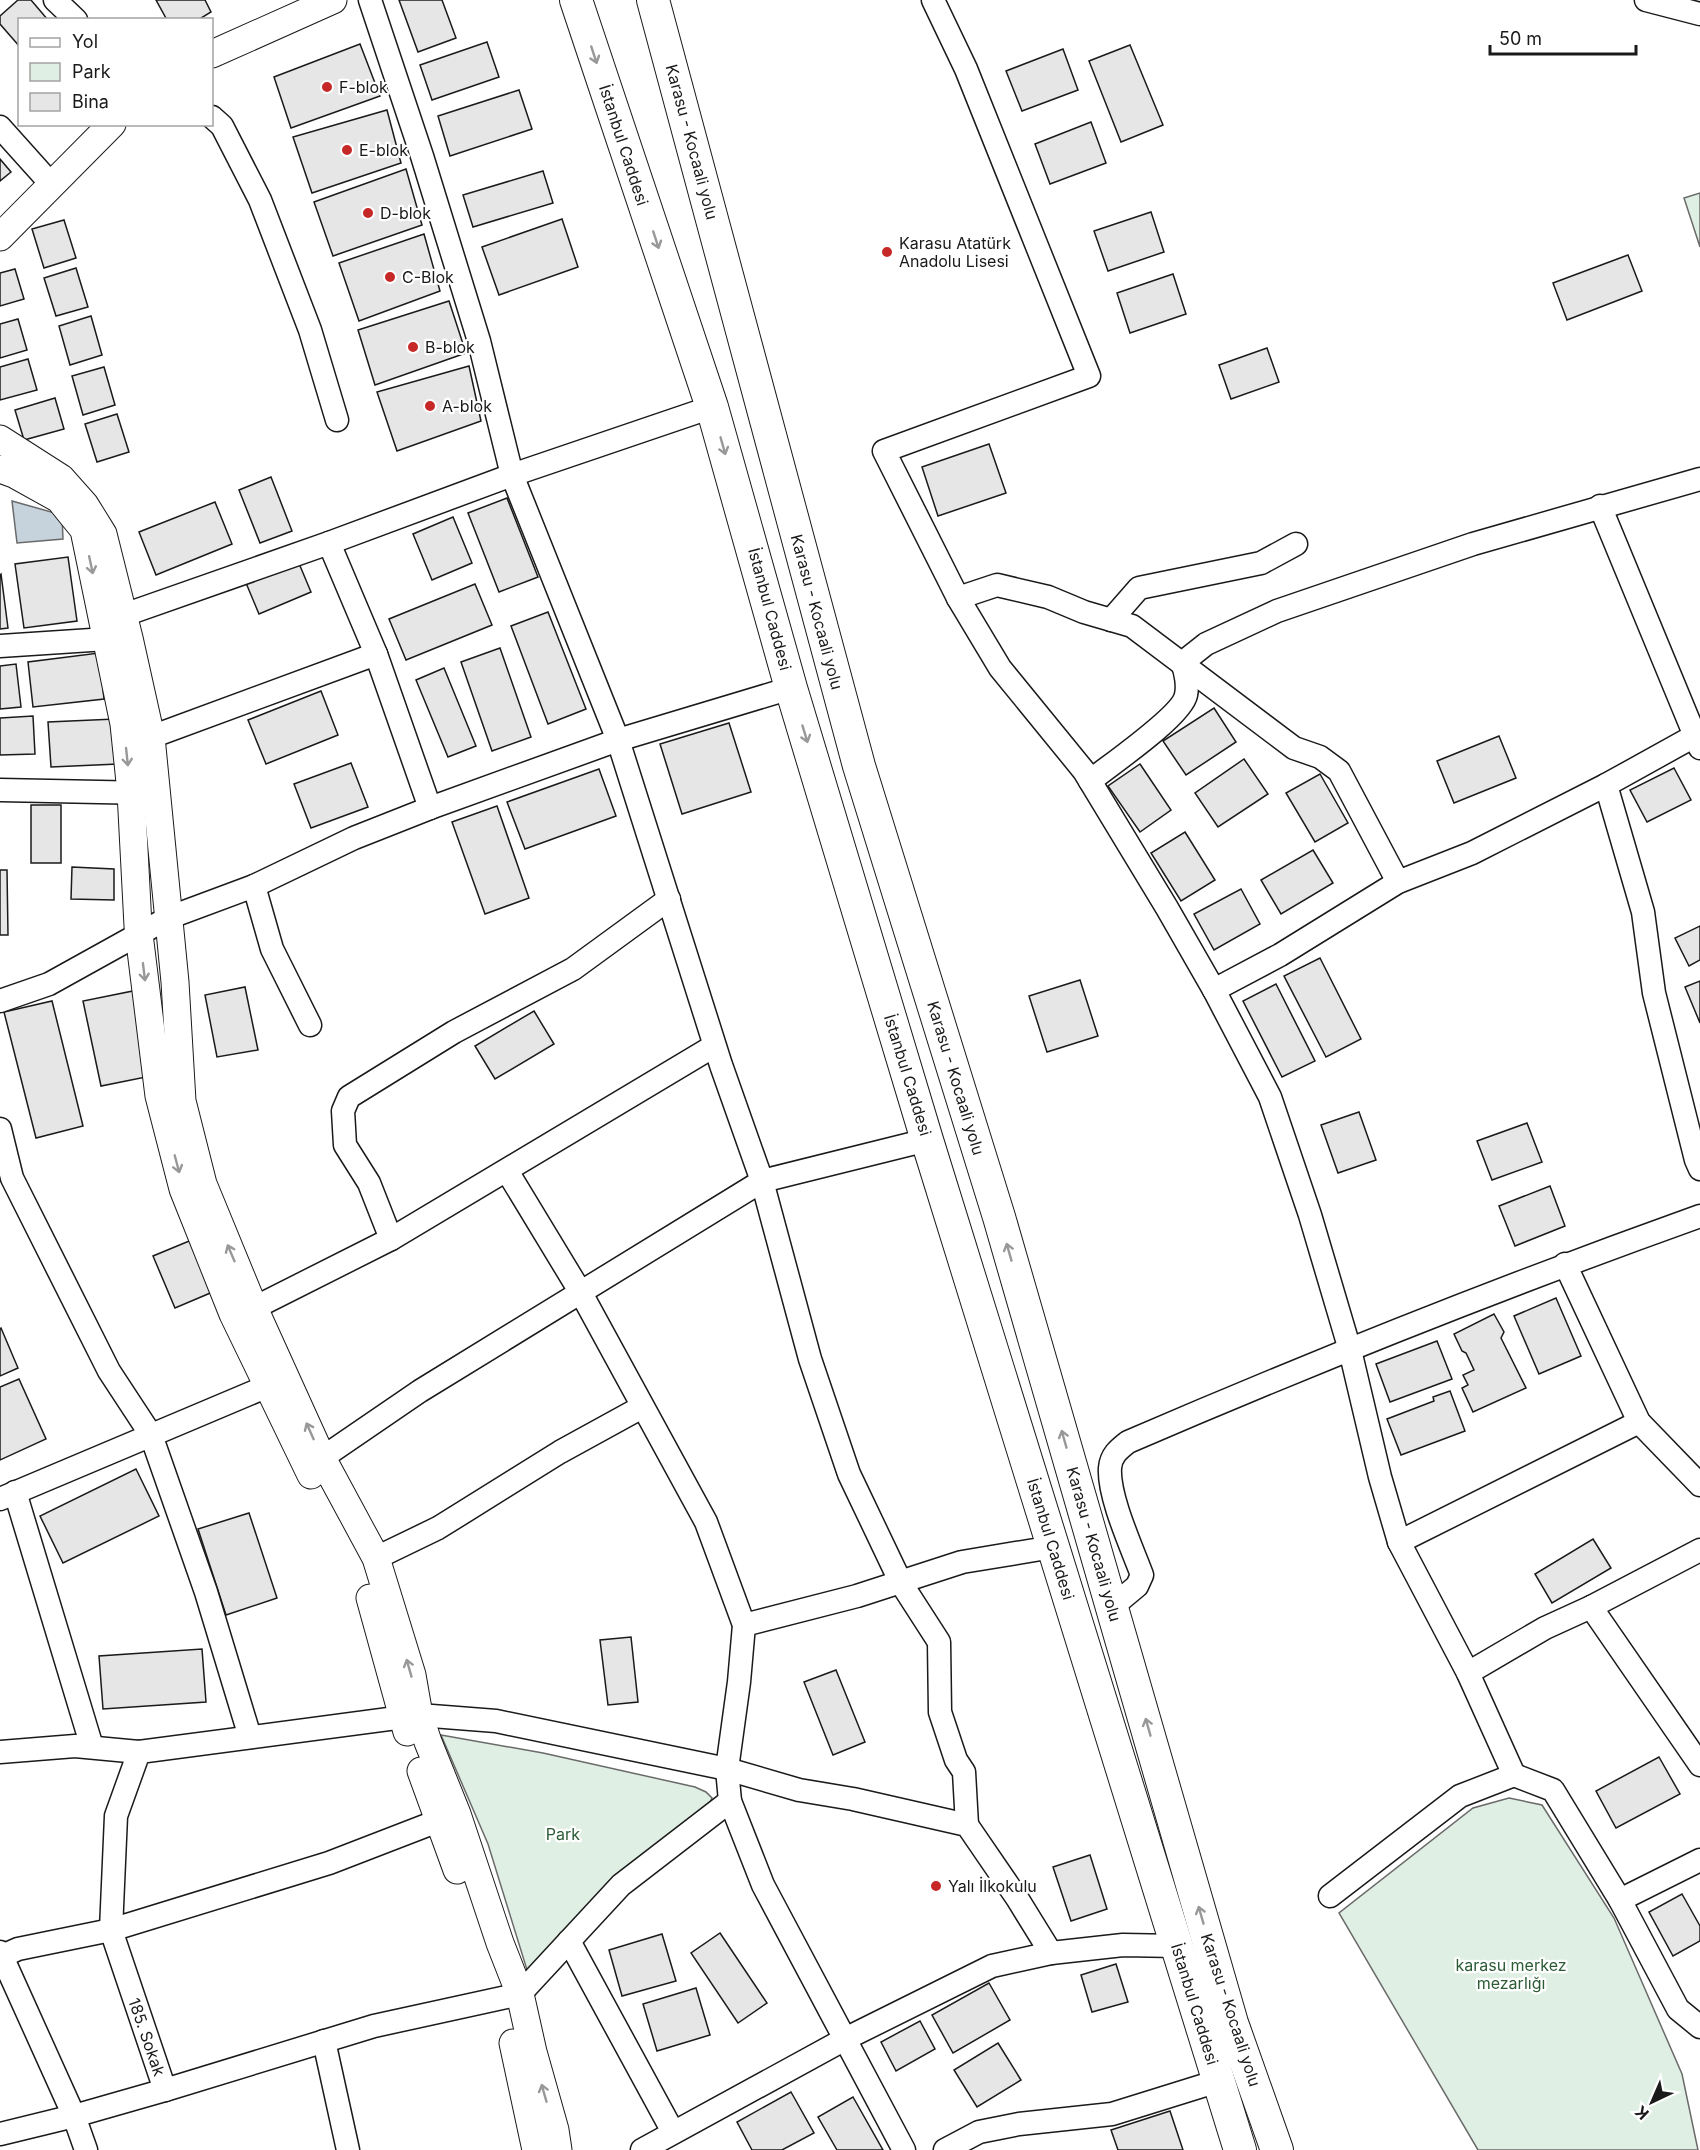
<svg xmlns="http://www.w3.org/2000/svg" width="1700" height="2150" viewBox="0 0 1700 2150" font-family="Inter,sans-serif">
<style>
.green{fill:#e0efe3;stroke:#6a6a6a;stroke-width:1.5}
.water{fill:#c6d2dc;stroke:#6a6a6a;stroke-width:1.5}
.building{fill:#e6e6e6;stroke:#1a1a1a;stroke-width:1.5}
.lines{fill:none;stroke-linecap:round;stroke-linejoin:round}
.minor-casing{stroke:#1a1a1a;stroke-width:25}
.major-casing{stroke:#1a1a1a;stroke-width:29}
.highway-casing{stroke:#1a1a1a;stroke-width:34}
.minor{stroke:#fff;stroke-width:22}
.major{stroke:#fff;stroke-width:27}
.highway{stroke:#fff;stroke-width:32}
.oneway{stroke:#989898}
.poi-dot{fill:#c62828;stroke:#fff;stroke-width:2}
.labels{text-anchor:middle;stroke-width:4.5;stroke-linejoin:round;paint-order:stroke}
.poi-label{font-size:16px;fill:#1a1a1a;stroke:#fff;text-anchor:start}
.street-label{font-size:16px;fill:#1a1a1a;stroke:#fff}
.park-label{font-size:16px;fill:#2b5a34;stroke:#fff}
</style>
<rect width="100%" height="100%" fill="#fff"/>
<g class="green">
<polygon points="1700,193 1700,247 1684,198"/>
<polygon points="441,1735 543,1753 695,1787 706,1792 712,1798 707,1810 528,1973 488,1844"/>
<polygon points="1509,1798 1542,1805 1614,1918 1682,2074 1698,2150 1478,2150 1339,1913 1473,1808"/>
</g>
<polygon class="water" points="12,501 62,515 63,539 17,543"/>
<g class="building">
<polygon points="18,0 31,0 48,20 20,20 20,47 0,24 0,16"/>
<polygon points="156,0 205,0 211,12 198,20 167,20"/>
<polygon points="399,0 442,0 456,38 418,52"/>
<polygon points="487,42 499,77 432,100 420,65"/>
<polygon points="360,44 380,96 291,128 274,77"/>
<polygon points="1130,45 1163,125 1121,142 1089,61"/>
<polygon points="1063,49 1078,90 1022,111 1006,71"/>
<polygon points="519,90 532,129 450,156 438,116"/>
<polygon points="387,110 401,163 312,193 293,137"/>
<polygon points="1091,122 1106,163 1050,184 1035,144"/>
<polygon points="0,159 11,172 0,181"/>
<polygon points="406,169 422,225 333,256 314,202"/>
<polygon points="543,171 553,203 473,227 463,195"/>
<polygon points="1151,212 1164,252 1108,271 1094,231"/>
<polygon points="562,219 578,267 499,295 482,247"/>
<polygon points="64,220 76,258 44,268 32,229"/>
<polygon points="424,234 440,291 359,321 339,263"/>
<polygon points="1628,255 1642,291 1567,320 1553,283"/>
<polygon points="76,268 88,307 56,316 44,278"/>
<polygon points="15,269 24,299 0,306 0,273"/>
<polygon points="1173,274 1186,314 1130,333 1117,293"/>
<polygon points="449,301 466,353 375,385 358,330"/>
<polygon points="91,316 102,355 70,365 59,326"/>
<polygon points="18,319 27,350 0,358 0,324"/>
<polygon points="1267,348 1279,382 1231,399 1219,365"/>
<polygon points="28,359 37,390 0,400 0,367"/>
<polygon points="469,366 481,421 397,451 377,392"/>
<polygon points="104,367 115,405 83,415 72,376"/>
<polygon points="55,398 64,429 24,440 15,410"/>
<polygon points="117,414 129,452 97,462 85,424"/>
<polygon points="989,444 1006,493 938,516 922,467"/>
<polygon points="271,477 292,531 260,543 239,490"/>
<polygon points="507,498 538,577 499,592 468,513"/>
<polygon points="215,502 232,544 156,575 139,532"/>
<polygon points="453,517 472,563 432,580 413,534"/>
<polygon points="68,557 77,621 24,628 15,564"/>
<polygon points="298,561 311,592 259,614 246,583"/>
<polygon points="1,574 8,628 0,629 0,575"/>
<polygon points="475,584 492,625 406,660 389,619"/>
<polygon points="548,612 586,709 548,724 511,626"/>
<polygon points="500,648 531,737 492,751 461,662"/>
<polygon points="99,653 104,699 33,707 28,662"/>
<polygon points="16,664 21,707 0,709 0,666"/>
<polygon points="444,668 476,746 448,757 416,680"/>
<polygon points="321,691 338,735 266,764 248,720"/>
<polygon points="1214,708 1236,742 1186,775 1163,741"/>
<polygon points="33,716 35,754 0,755 0,718"/>
<polygon points="115,719 118,764 51,767 48,722"/>
<polygon points="729,723 751,792 682,814 660,744"/>
<polygon points="1499,736 1516,778 1454,803 1437,761"/>
<polygon points="1244,759 1268,794 1218,827 1195,793"/>
<polygon points="351,763 368,807 311,828 294,784"/>
<polygon points="1140,764 1171,810 1140,832 1108,786"/>
<polygon points="1674,768 1691,800 1647,822 1630,790"/>
<polygon points="599,769 616,816 525,849 507,802"/>
<polygon points="1320,774 1348,823 1315,842 1286,793"/>
<rect x="31" y="805" width="30" height="58"/>
<polygon points="497,806 529,898 485,914 452,822"/>
<polygon points="1185,832 1215,880 1181,901 1151,853"/>
<polygon points="1313,850 1333,883 1281,914 1261,880"/>
<polygon points="72,867 114,869 114,900 71,899"/>
<polygon points="0,870 7,870 8,935 0,935"/>
<polygon points="1241,889 1260,924 1214,950 1194,914"/>
<polygon points="1700,926 1700,960 1689,966 1675,938"/>
<polygon points="1320,958 1361,1039 1326,1057 1284,976"/>
<polygon points="1080,980 1098,1036 1047,1052 1029,996"/>
<polygon points="1700,981 1700,1023 1685,987"/>
<polygon points="1276,984 1315,1061 1282,1077 1243,1001"/>
<polygon points="245,987 258,1050 217,1057 205,995"/>
<polygon points="133,991 151,1076 101,1086 83,1001"/>
<polygon points="52,1001 83,1126 36,1138 4,1012"/>
<polygon points="534,1011 554,1044 495,1079 475,1046"/>
<polygon points="1359,1112 1376,1160 1338,1173 1321,1125"/>
<polygon points="1527,1123 1542,1162 1492,1180 1477,1141"/>
<polygon points="1550,1186 1565,1226 1515,1246 1499,1206"/>
<polygon points="194,1239 215,1291 175,1308 153,1256"/>
<polygon points="1556,1298 1581,1356 1539,1374 1514,1316"/>
<polygon points="1494,1314 1504,1332 1501,1338 1526,1388 1473,1412 1462,1388 1468,1385 1463,1375 1474,1370 1466,1353 1462,1351 1454,1334"/>
<polygon points="1,1328 18,1368 0,1376 0,1329"/>
<polygon points="1437,1341 1452,1379 1390,1402 1376,1364"/>
<polygon points="19,1379 46,1439 0,1460 0,1387"/>
<polygon points="1450,1391 1465,1431 1401,1455 1387,1419 1434,1401 1433,1397"/>
<polygon points="136,1469 159,1516 63,1563 40,1516"/>
<polygon points="249,1513 277,1598 226,1615 198,1529"/>
<polygon points="1593,1539 1611,1568 1552,1603 1535,1574"/>
<polygon points="631,1637 638,1702 608,1705 600,1640"/>
<polygon points="202,1649 206,1702 103,1709 99,1656"/>
<polygon points="836,1670 865,1742 833,1755 804,1682"/>
<polygon points="1659,1757 1680,1794 1616,1828 1596,1791"/>
<polygon points="1090,1855 1107,1909 1071,1921 1053,1867"/>
<polygon points="1682,1894 1700,1926 1700,1941 1673,1956 1649,1912"/>
<polygon points="720,1933 767,2003 738,2023 691,1953"/>
<polygon points="662,1934 676,1981 622,1996 609,1950"/>
<polygon points="1116,1964 1128,2002 1092,2012 1081,1975"/>
<polygon points="989,1983 1010,2020 953,2053 932,2015"/>
<polygon points="696,1988 710,2035 657,2051 643,2004"/>
<polygon points="920,2021 935,2049 896,2071 881,2042"/>
<polygon points="998,2043 1021,2080 977,2107 954,2070"/>
<polygon points="791,2092 814,2133 782,2150 752,2150 737,2122"/>
<polygon points="853,2097 883,2150 837,2150 818,2117"/>
<polygon points="1170,2111 1183,2150 1118,2150 1111,2130"/>
</g>
<g class="lines">
<defs>
<g id="minor">
<polyline points="55,0 76,20"/>
<polyline points="370,0 422,156 479,341 512,475 618,740 721,1065 762,1181 810,1359 849,1474 901,1583 939,1642 940,1712 956,1760 964,1772 967,1825"/>
<polyline points="933,0 966,69 1089,376 884,451 958,598 1000,668 1084,771 1167,908 1214,990 1270,1097 1310,1215 1350,1350 1380,1477 1399,1542 1468,1673 1514,1775"/>
<polyline points="1646,0 1700,14"/>
<polyline points="212,117 222,126 260,200 310,330 337,420"/>
<polyline points="0,127 52,185"/>
<polyline points="1600,506 1700,748"/>
<polyline points="329,543 376,654 430,808"/>
<polyline points="958,598 997,585 1048,597 1084,612 1132,626 1294,748 1320,757 1339,771 1398,882"/>
<polyline points="124,615 329,543 512,475 712,407"/>
<polyline points="1111,620 1139,588 1261,563 1296,544"/>
<polyline points="0,646 122,638"/>
<polyline points="151,737 376,654"/>
<path d="M1090,781c20,-16 92,-65 96,-86 2,-9 0,-23 -4,-32l24,-19 71,-33 196,-67 227,-65"/>
<polyline points="1606,785 1643,912 1654,993 1696,1160 1700,1169"/>
<polyline points="0,790 149,793"/>
<polyline points="254,886 272,949 310,1025"/>
<polyline points="1214,990 1280,955 1398,882 1472,853 1606,785 1700,733"/>
<polyline points="0,1001 49,984 168,918 254,886 354,838 430,808 618,740 791,688"/>
<polyline points="0,1129 12,1178 109,1371 151,1435 206,1592 250,1737"/>
<polyline points="507,1171 581,1293 706,1522 744,1625 739,1682 727,1769 730,1801 763,1885 904,2150"/>
<polyline points="391,1239 369,1183 345,1145 343,1111 349,1097 454,1032 573,969 669,899"/>
<polyline points="1565,1264 1639,1422 1700,1485"/>
<polyline points="254,1308 391,1239 714,1046"/>
<polyline points="322,1458 420,1391 762,1181 927,1140"/>
<polyline points="15,1492 92,1747"/>
<polyline points="0,1499 282,1380"/>
<polyline points="1399,1542 1639,1422"/>
<polyline points="376,1558 438,1528 560,1452 642,1407"/>
<path d="M1113,1606l24,-20 5,-11c-10,-27 -34,-79 -32,-107 1,-13 9,-19 18,-26 188,-81 379,-157 572,-226"/>
<polyline points="1591,1607 1700,1765"/>
<polyline points="744,1625 857,1596 962,1562 1053,1547"/>
<polyline points="1468,1673 1545,1628 1591,1607 1700,1550"/>
<polyline points="0,1752 75,1746 139,1752"/>
<polyline points="456,1814 329,1863 111,1930 116,1816 139,1752 419,1715 496,1721 727,1769 799,1790 853,1799 967,1825 1017,1898 1051,1953"/>
<polyline points="1330,1896 1460,1796 1514,1775 1553,1790 1620,1900 1678,2009 1700,2027"/>
<polyline points="1620,1900 1700,1860"/>
<polyline points="569,1941 673,2132"/>
<polyline points="0,1952 74,2116 86,2150"/>
<polyline points="0,1957 18,1949 111,1930 165,2090 74,2116 0,2134"/>
<polyline points="324,2041 348,2150"/>
<polyline points="165,2090 374,2026 520,1994 621,1885 730,1801"/>
<polyline points="642,2150 845,2039 992,1966 1051,1953 1123,1945 1177,1946"/>
<polyline points="945,2150 979,2132 1019,2124 1112,2114 1218,2081"/>
</g>
<g id="major">
<polyline points="212,54 333,0"/>
<polyline points="0,237 112,124"/>
<polyline points="0,439 61,478 85,505 103,534 129,638 151,737 175,982 182,1101 203,1184 254,1308 322,1458 376,1558 412,1675 419,1715 428,1742 457,1814 500,1943 520,1994 533,2052 555,2130 558,2150"/>
<polyline points="0,469 14,474 59,499 84,530 124,724 131,792 138,926 159,1096 183,1189 233,1314 311,1475"/>
<polyline points="370,1598 407,1732"/>
<polyline points="421,1771 457,1870"/>
<polyline points="513,2043 536,2150"/>
</g>
<g id="highway">
<polyline points="576,0 712,407 791,688 927,1140 1240,2150"/>
<polyline points="653,0 859,766 999,1217 1232,2023 1277,2150"/>
</g>
</defs>
<use href="#minor" class="minor-casing"/>
<use href="#major" class="major-casing"/>
<use href="#highway" class="highway-casing"/>
<use href="#minor" class="minor"/>
<use href="#major" class="major"/>
<use href="#highway" class="highway"/>
</g>
<defs><path id="oneway-shaft" d="M-6 0H5M1.5-3L5.5 0L1.5 3" fill="none" stroke-width="1.6" stroke-linecap="round" stroke-linejoin="round" transform="scale(1.5)"/></defs>
<g class="oneway">
<use href="#oneway-shaft" transform="translate(594 55) rotate(72)"/>
<use href="#oneway-shaft" transform="translate(656 240) rotate(72)"/>
<use href="#oneway-shaft" transform="translate(723 446) rotate(74)"/>
<use href="#oneway-shaft" transform="translate(91 565) rotate(78)"/>
<use href="#oneway-shaft" transform="translate(805 734) rotate(73)"/>
<use href="#oneway-shaft" transform="translate(127 757) rotate(84)"/>
<use href="#oneway-shaft" transform="translate(144 972) rotate(83)"/>
<use href="#oneway-shaft" transform="translate(177 1164) rotate(75)"/>
<use href="#oneway-shaft" transform="translate(1009 1252) rotate(-106)"/>
<use href="#oneway-shaft" transform="translate(231 1253) rotate(-113)"/>
<use href="#oneway-shaft" transform="translate(310 1431) rotate(-114)"/>
<use href="#oneway-shaft" transform="translate(1064 1439) rotate(-106)"/>
<use href="#oneway-shaft" transform="translate(409 1668) rotate(-106)"/>
<use href="#oneway-shaft" transform="translate(1148 1727) rotate(-106)"/>
<use href="#oneway-shaft" transform="translate(1201 1915) rotate(-106)"/>
<use href="#oneway-shaft" transform="translate(544 2093) rotate(-106)"/>
</g>
<g class="poi-dot">
<circle cx="327" cy="87" r="6"/>
<circle cx="347" cy="150" r="6"/>
<circle cx="368" cy="213" r="6"/>
<circle cx="887" cy="252" r="6"/>
<circle cx="390" cy="277" r="6"/>
<circle cx="413" cy="347" r="6"/>
<circle cx="430" cy="406" r="6"/>
<circle cx="936" cy="1886" r="6"/>
</g>
<g class="labels">
<g class="poi-label">
<text x="339" y="93">F-blok</text>
<text x="359" y="156">E-blok</text>
<text x="380" y="219">D-blok</text>
<text x="899" y="249">Karasu Atatürk<tspan x="899" dy="18">Anadolu Lisesi</tspan></text>
<text x="402" y="283">C-Blok</text>
<text x="425" y="353">B-blok</text>
<text x="442" y="412">A-blok</text>
<text x="948" y="1892">Yalı İlkokulu</text>
</g>
<g class="street-label">
<text transform="translate(692 142) rotate(75)" y="6">Karasu - Kocaali yolu</text>
<text transform="translate(624 145) rotate(72)" y="6">İstanbul Caddesi</text>
<text transform="translate(770 609) rotate(75)" y="6">İstanbul Caddesi</text>
<text transform="translate(817 612) rotate(75)" y="6">Karasu - Kocaali yolu</text>
<text transform="translate(908 1075) rotate(73)" y="6">İstanbul Caddesi</text>
<text transform="translate(956 1078) rotate(73)" y="6">Karasu - Kocaali yolu</text>
<text transform="translate(1051 1539) rotate(73)" y="6">İstanbul Caddesi</text>
<text transform="translate(1094 1544) rotate(74)" y="6">Karasu - Kocaali yolu</text>
<text transform="translate(1195 2004) rotate(73)" y="6">İstanbul Caddesi</text>
<text transform="translate(1231 2010) rotate(72)" y="6">Karasu - Kocaali yolu</text>
<text transform="translate(147 2037) rotate(71)" y="6">185. Sokak</text>
</g>
<g class="park-label">
<text x="563" y="1840">Park</text>
<text x="1511" y="1971">karasu merkez<tspan x="1511" dy="18">mezarlığı</tspan></text>
</g>
</g>
<rect x="18" y="18" width="195" height="108" fill="#ffffff" stroke="#a3a3a3" stroke-width="1.5"/>
<rect x="30" y="38" width="30" height="9" fill="#ffffff" stroke="#a3a3a3" stroke-width="1.5"/>
<text x="72" y="48" font-size="18" fill="#1a1a1a">Yol</text>
<rect x="30" y="63" width="30" height="18" fill="#e0efe3" stroke="#a3a3a3" stroke-width="1.5"/>
<text x="72" y="78" font-size="18" fill="#1a1a1a">Park</text>
<rect x="30" y="93" width="30" height="18" fill="#e6e6e6" stroke="#a3a3a3" stroke-width="1.5"/>
<text x="72" y="108" font-size="18" fill="#1a1a1a">Bina</text>
<g transform="translate(1652 2102) rotate(224)" stroke="#ffffff" stroke-width="4.5" paint-order="stroke">
<path d="M0-4.5L10 22L0 15L-10 22Z" fill="#1a1a1a"/>
<text y="-9" font-size="16" font-weight="bold" text-anchor="middle" fill="#1a1a1a">K</text>
</g>
<path d="M1490 45v9h146v-9" fill="none" stroke="#1a1a1a" stroke-width="3"/>
<text x="1499" y="45" font-size="18" fill="#1a1a1a" stroke="#ffffff" stroke-width="4.5" paint-order="stroke">50 m</text>
</svg>
